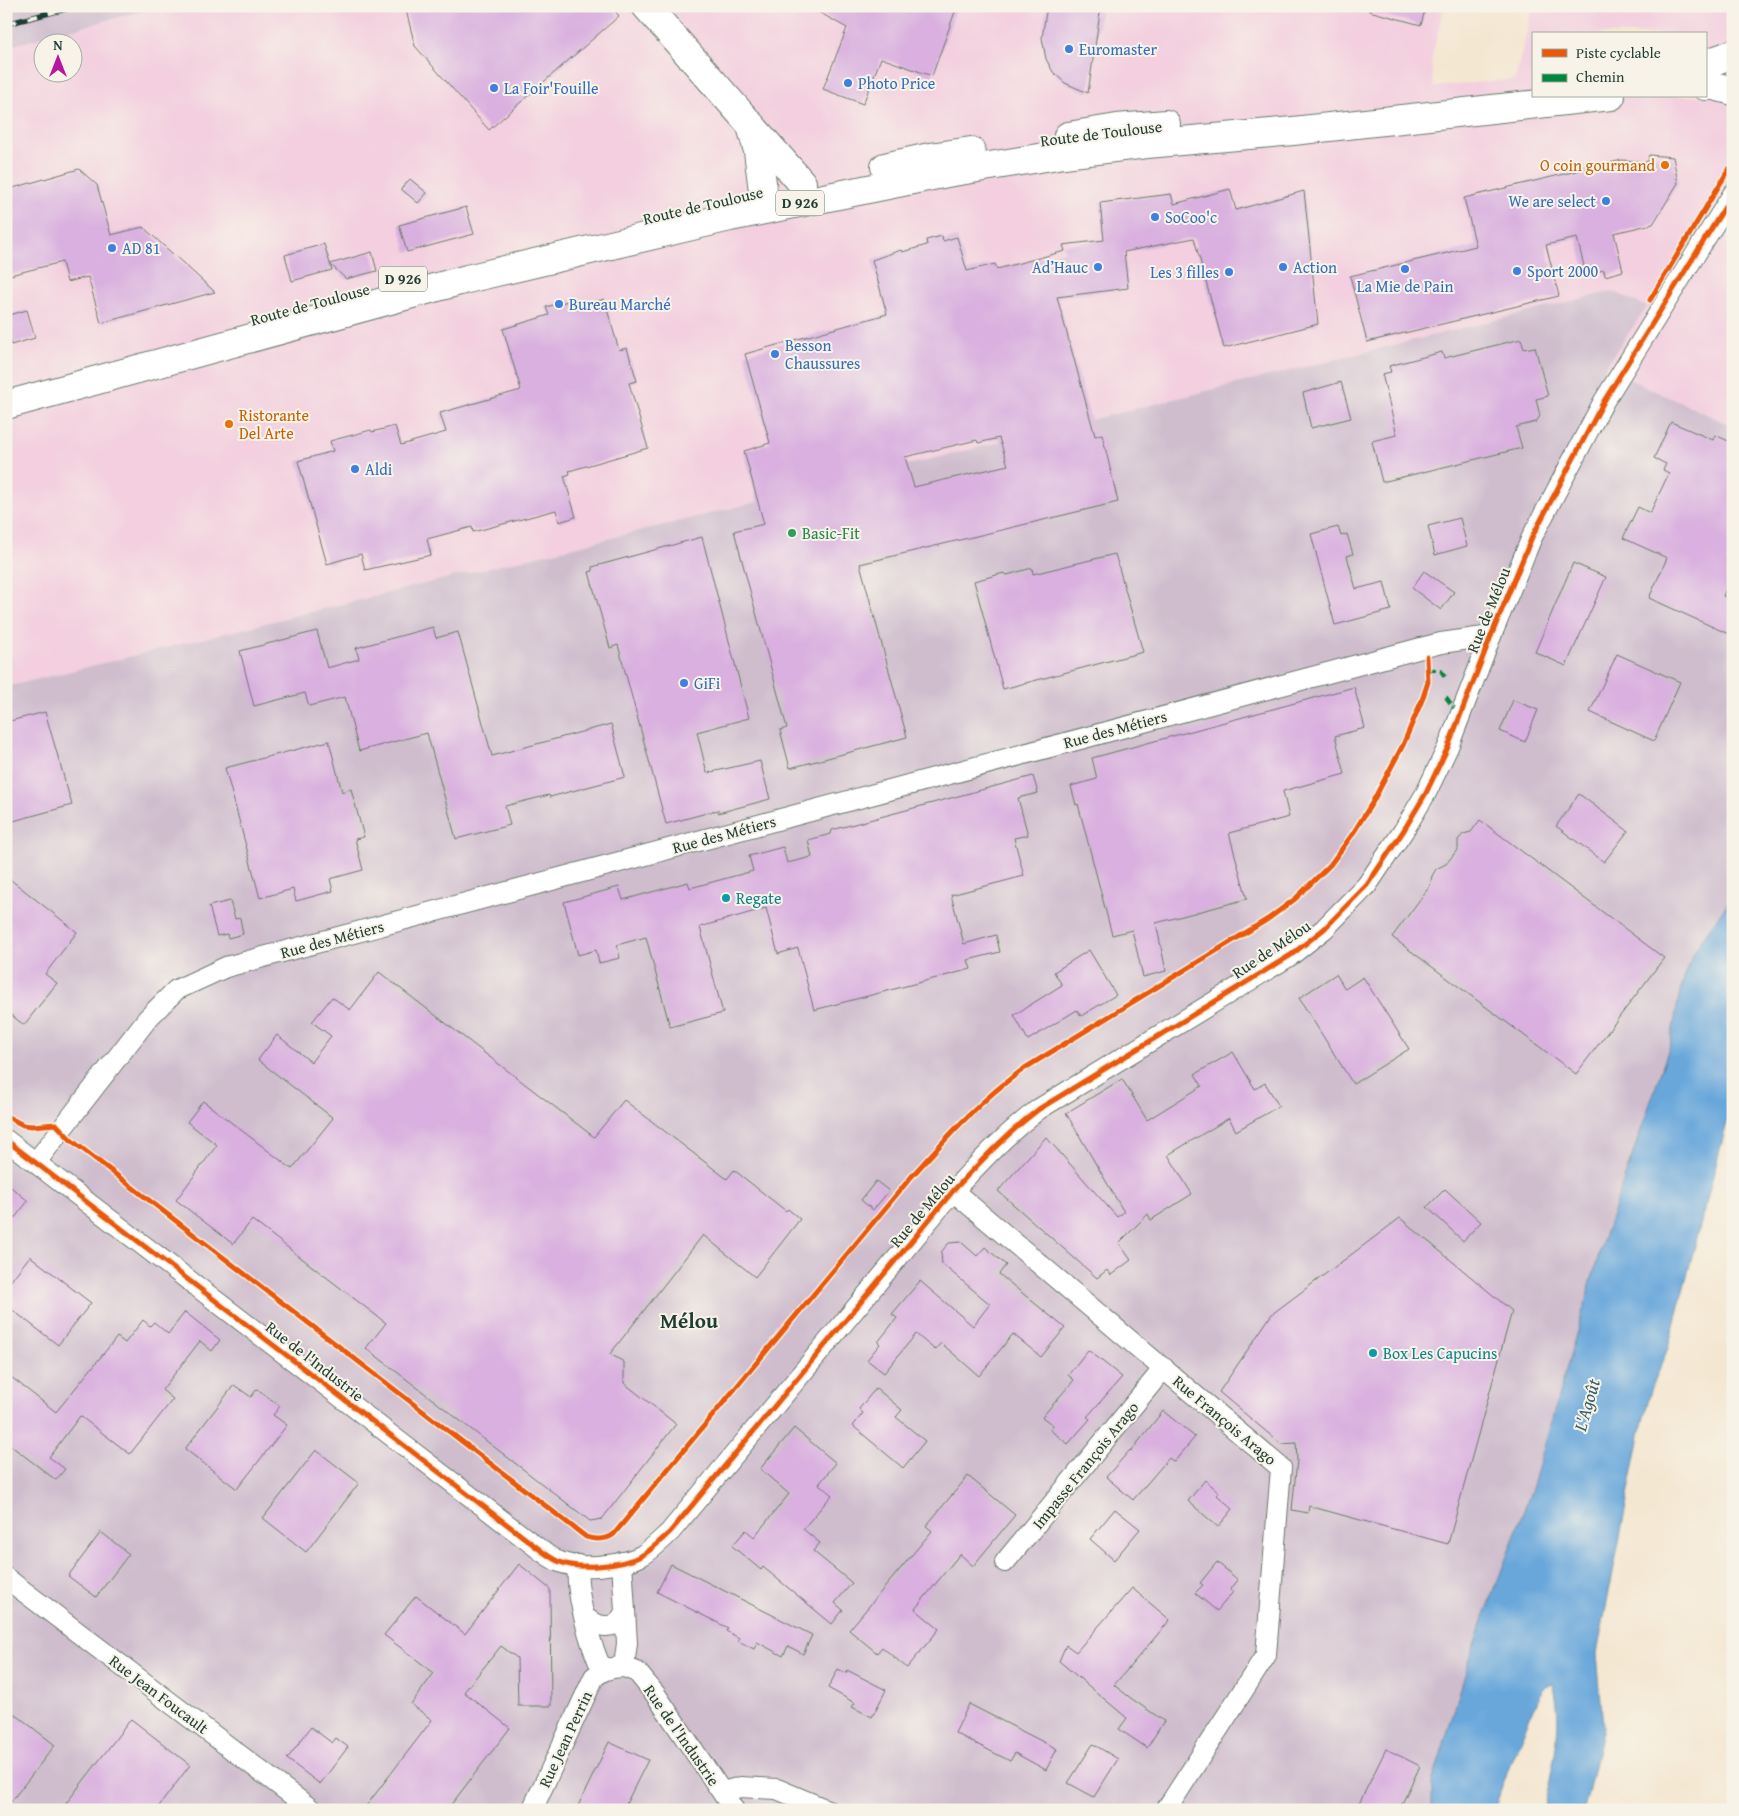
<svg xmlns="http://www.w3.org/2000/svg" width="1739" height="1816" viewBox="0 0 1739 1816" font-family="'Gentium Book Plus',serif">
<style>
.built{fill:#f3cfdf;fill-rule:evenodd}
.industrial{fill:#cfbdce}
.water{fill:#69a7db;stroke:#447288}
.building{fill:#d9b0df;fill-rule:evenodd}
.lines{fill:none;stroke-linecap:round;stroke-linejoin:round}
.minor-casing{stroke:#6a786b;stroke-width:22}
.secondary-casing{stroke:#6a786b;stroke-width:30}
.primary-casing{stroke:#6a786b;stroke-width:30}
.minor{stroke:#fff;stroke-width:20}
.secondary{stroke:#fff;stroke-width:28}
.primary{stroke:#fff;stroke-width:28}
.rail-casing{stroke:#1f3d34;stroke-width:5.5}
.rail{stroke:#f7f3e8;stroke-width:4;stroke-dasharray:11;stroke-linecap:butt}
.quiet{stroke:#00873e;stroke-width:4;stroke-dasharray:8 4;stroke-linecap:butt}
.cycleway-casing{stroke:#f7f3e8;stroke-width:8}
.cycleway{stroke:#e8590c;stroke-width:5}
.shop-dot{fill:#3f7fe0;stroke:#f7f3e8;stroke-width:2}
.food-dot{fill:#e8710a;stroke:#f7f3e8;stroke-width:2}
.leisure-dot{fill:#2e9e5b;stroke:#f7f3e8;stroke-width:2}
.culture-dot{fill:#0f9aa8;stroke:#f7f3e8;stroke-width:2}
.labels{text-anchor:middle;stroke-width:4;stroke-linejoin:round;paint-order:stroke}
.shield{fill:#f7f3e8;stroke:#60746a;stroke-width:1}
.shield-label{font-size:15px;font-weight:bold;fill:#1f3d34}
.shop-label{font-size:16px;fill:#366cbe;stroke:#f7f3e8;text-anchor:start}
.street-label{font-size:16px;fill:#1f3d34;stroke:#f7f3e8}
.food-label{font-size:16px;fill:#c56008;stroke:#f7f3e8;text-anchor:end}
.leisure-label{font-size:16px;fill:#27864d;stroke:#f7f3e8;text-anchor:start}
.culture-label{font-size:16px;fill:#0d838f;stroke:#f7f3e8;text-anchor:start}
.water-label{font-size:18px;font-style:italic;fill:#355d66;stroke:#f7f3e8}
.district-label{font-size:21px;font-weight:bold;fill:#1f3d34;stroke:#f7f3e8}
</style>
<rect width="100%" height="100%" fill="#f7f3e8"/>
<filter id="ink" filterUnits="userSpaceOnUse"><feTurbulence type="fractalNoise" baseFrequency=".02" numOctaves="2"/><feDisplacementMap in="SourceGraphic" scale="10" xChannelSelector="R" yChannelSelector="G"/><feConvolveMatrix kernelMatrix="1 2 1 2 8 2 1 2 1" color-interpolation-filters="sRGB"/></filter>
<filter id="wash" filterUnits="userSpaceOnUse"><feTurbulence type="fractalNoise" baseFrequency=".0096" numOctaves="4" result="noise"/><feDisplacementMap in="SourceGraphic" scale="20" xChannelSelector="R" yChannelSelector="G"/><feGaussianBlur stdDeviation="1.12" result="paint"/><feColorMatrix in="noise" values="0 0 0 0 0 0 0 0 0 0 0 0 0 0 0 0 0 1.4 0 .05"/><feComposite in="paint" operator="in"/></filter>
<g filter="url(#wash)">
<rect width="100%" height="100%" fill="#f4e7d2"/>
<path class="built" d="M161,6h1283l-13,55 3,26 81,-8 18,-73h200v420l-130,-58 44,-61 -34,-16 -1607,396v-640zM1533,34h172v62h-172zM42,42h30v30h-30z"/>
<g class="industrial">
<polygon points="6,6 161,6 6,47"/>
<polygon points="1613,291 1647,307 1604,368 1733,426 1733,895 1693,953 1680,991 1670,1045 1601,1247 1533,1486 1475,1642 1432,1783 1432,1810 6,1810 6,687"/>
</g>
<path class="water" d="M1733,895v205l-65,248 -16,39 -9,33 -46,233 6,74 -19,83h-41c9,-41 22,-85 10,-126l-6,2 -7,9 -29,66 -17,49h-62v-27l43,-141 58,-156 68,-239 69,-202 10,-54 13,-38z"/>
<g id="blocks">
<g class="building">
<polygon points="405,6 611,6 619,16 489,130 415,46"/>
<polygon points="808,6 957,6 932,76 881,58 863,104 823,89 847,28"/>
<polygon points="1047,6 1101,6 1088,93 1065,83 1053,72 1046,59 1042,38"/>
<polygon points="1370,6 1426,6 1421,25 1369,11"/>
<polygon points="1649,155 1673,157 1678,183 1653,224 1614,233 1623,271 1605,276 1604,270 1586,274 1577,238 1546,245 1559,296 1367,342 1350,276 1476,246 1464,198 1622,160 1648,162"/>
<polygon points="79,169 97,185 111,235 143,227 215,292 101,323 88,277 67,282 62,262 6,276 6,190"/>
<polygon points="410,179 427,193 418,203 401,189"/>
<path d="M1230,189l6,21 68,-19 14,133 -94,24 -30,-110 -70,14 4,36 -71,9 38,139 7,-2 16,68 -258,62 47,173 -117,31 -10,-38 7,-2 -53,-197 30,-7 -20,-73 26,-8 -25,-89 142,-40 -15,-54 29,-10 1,2 25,-7 -1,-5 16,-4 1,5 14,-4 10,34 28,-7 2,5 68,-18 -2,-6 41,-5 -4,-37 71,-9 3,10zM999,438l9,27 -94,22 -9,-30 72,-17 1,3z"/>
<polygon points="466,207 474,234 407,252 399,225"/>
<polygon points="324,244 332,270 292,281 285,255"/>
<polygon points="372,252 377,271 346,279 330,264"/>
<polygon points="604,299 619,350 627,348 637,381 629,383 648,448 569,471 570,474 564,476 576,517 559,522 556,510 473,532 472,527 427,539 431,555 365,570 361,554 327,564 298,461 333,451 330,441 371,430 372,432 395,426 401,445 446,432 440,413 521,390 503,329 549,315 546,307 572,300 575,308"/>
<polygon points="27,310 35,338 11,345 6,326 6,316"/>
<polygon points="1521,339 1524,349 1535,347 1548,396 1536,399 1540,416 1536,422 1516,427 1522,448 1382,482 1372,441 1397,435 1382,374 1391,372 1389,366 1442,352 1444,358"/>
<polygon points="1341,382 1351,418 1311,428 1303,393"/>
<polygon points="1671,422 1713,440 1715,435 1733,443 1733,573 1723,596 1733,600 1733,636 1649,598 1667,558 1623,538 1638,507 1650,513 1669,473 1663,470 1666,464 1654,458"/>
<polygon points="1460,518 1467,546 1435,555 1428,526"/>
<polygon points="1338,527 1341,536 1347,534 1353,554 1347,556 1356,589 1384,582 1391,610 1335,625 1311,534"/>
<polygon points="702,537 749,718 697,732 707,773 760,761 770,799 718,813 718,810 666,824 618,645 610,648 589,572 593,571 592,567"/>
<polygon points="1115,554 1143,652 1003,689 974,581 1004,573 1007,575 1032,568 1033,574"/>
<polygon points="1573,563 1606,577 1566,666 1535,652"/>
<polygon points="1424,571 1454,592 1441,610 1412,588"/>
<polygon points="433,627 436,638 458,632 492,756 611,724 625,777 550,797 549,795 505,806 510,825 456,839 427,733 359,751 345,697 309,706 305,693 254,706 240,651 317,631 327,668 359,659 356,648"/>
<polygon points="1617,654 1680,682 1654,741 1590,712"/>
<polygon points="1354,687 1365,728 1335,736 1345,774 1283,791 1289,817 1229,833 1247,899 1156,923 1166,971 1143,977 1132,930 1112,935 1078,804 1076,805 1071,786 1097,779 1092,758"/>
<polygon points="1513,700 1538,710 1525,742 1500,731"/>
<polygon points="45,712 72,805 6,823 6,722"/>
<polygon points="329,741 342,792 351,789 364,837 355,839 363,870 330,879 333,891 296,901 293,889 260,898 225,768"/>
<polygon points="1033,776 1038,793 1018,798 1028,835 1014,838 1024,876 951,895 964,944 996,935 1000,952 968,960 971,969 814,1010 798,948 778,954 766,908 700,927 723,1013 670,1027 646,937 617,945 620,958 599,963 596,950 578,955 564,902 619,887 623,900 688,882 690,888 753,871 749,856 783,847 787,863 812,857 808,840 831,834 832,830"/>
<polygon points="1579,794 1628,831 1604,862 1556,826"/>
<polygon points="1480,820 1664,958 1576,1074 1392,937 1430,886 1432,876 1436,869 1446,864 1458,849 1458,840 1463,834 1471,832"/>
<polygon points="6,876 77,932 45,974 57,983 24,1025 6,1011"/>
<polygon points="230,901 235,919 240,918 243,934 228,938 227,934 217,936 209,906"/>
<polygon points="1089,950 1116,995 1081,1016 1077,1010 1028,1040 1014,1015 1062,985 1054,972"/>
<polygon points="379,972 594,1137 624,1100 727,1179 734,1170 786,1211 788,1209 800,1219 755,1277 703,1235 610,1354 624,1362 624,1383 676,1424 602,1519 590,1521 366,1348 386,1323 252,1220 233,1244 176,1200 217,1145 187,1122 203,1101 292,1169 333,1118 258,1060 277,1035 311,1062 331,1036 312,1022 332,997 350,1010"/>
<polygon points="1336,974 1345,989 1363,977 1409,1049 1353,1084 1299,998"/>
<polygon points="1233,1052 1255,1089 1265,1083 1279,1106 1236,1131 1229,1118 1168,1155 1192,1194 1151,1220 1148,1214 1119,1243 1131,1260 1111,1275 1107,1270 1097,1278 998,1191 1046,1137 1117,1217 1124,1212 1066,1113 1122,1079 1147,1120 1202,1086 1195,1074"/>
<polygon points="876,1181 889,1191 873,1210 861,1200"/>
<polygon points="6,1183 28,1201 6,1229"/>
<polygon points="1445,1189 1481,1222 1463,1241 1427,1207"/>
<polygon points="1400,1218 1512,1311 1448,1544 1309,1506 1308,1513 1292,1510 1297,1460 1296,1443 1281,1444 1219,1392 1272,1314"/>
<polygon points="961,1242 977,1256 985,1247 1006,1265 999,1274 1065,1328 1041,1357 1013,1334 979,1376 941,1343 935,1350 916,1334 884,1373 867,1360 880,1344 878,1342 897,1318 892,1314 920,1281 973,1326 990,1304 942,1264 941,1252 949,1243"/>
<polygon points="30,1256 91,1303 58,1345 6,1305 6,1287"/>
<polygon points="185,1312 220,1340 212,1351 200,1341 162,1390 173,1399 130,1454 80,1416 49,1457 65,1469 56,1480 6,1442 6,1373 56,1412 117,1337 125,1343 143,1320 150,1326 154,1322 168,1334"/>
<polygon points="1088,1350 1122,1377 1087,1417 1090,1419 1068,1444 1050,1430 1053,1425 1042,1417 1074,1380 1068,1375"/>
<polygon points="234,1385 251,1397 257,1389 280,1406 273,1415 287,1425 237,1489 185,1449"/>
<polygon points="876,1388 902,1410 896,1417 925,1441 903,1468 853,1426 863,1413 859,1409"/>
<polygon points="1163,1411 1195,1437 1174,1462 1169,1458 1133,1500 1106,1477 1130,1450 1131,1451"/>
<polygon points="794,1428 836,1463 819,1484 832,1495 803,1529 820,1543 813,1551 852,1583 835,1603 843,1610 832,1624 763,1567 761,1570 732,1546 746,1530 754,1537 789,1494 760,1469"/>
<polygon points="316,1450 359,1483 306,1552 263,1518"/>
<polygon points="968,1476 1015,1515 973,1566 960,1554 915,1609 939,1629 907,1668 882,1647 877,1653 849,1630 932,1531 926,1526"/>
<polygon points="1205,1480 1219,1492 1217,1495 1233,1509 1218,1527 1188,1501"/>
<polygon points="1115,1509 1140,1529 1114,1560 1090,1539"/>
<polygon points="101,1532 129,1554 96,1597 68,1576"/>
<polygon points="1217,1562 1238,1580 1230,1590 1233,1592 1217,1611 1195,1593 1203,1585 1200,1583"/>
<polygon points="519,1564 550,1589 551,1706 518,1706 517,1658 501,1646 464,1692 510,1728 447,1810 363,1810 432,1720 411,1704 434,1673 384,1635 416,1596 465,1634"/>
<polygon points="671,1564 812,1635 803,1654 788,1646 783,1656 757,1642 754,1649 738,1641 739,1638 726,1631 728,1628 657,1592"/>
<polygon points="1132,1588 1170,1620 1114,1685 1132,1699 1164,1721 1147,1748 1119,1729 1127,1718 1059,1661 1066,1645 1076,1652"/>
<polygon points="838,1669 846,1673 847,1670 886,1690 872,1717 852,1707 855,1703 828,1688"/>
<polygon points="969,1704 1057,1749 1046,1770 1015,1753 1010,1761 955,1733"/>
<polygon points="6,1707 55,1745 6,1808"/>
<polygon points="131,1719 190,1765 156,1810 61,1810"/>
<polygon points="311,1727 332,1743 336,1738 348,1747 320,1784 287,1759"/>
<polygon points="609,1742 648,1760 623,1810 576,1810"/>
<polygon points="1093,1744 1118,1759 1094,1797 1068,1783"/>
<polygon points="1386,1749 1420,1766 1399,1810 1356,1810"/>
</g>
</g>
</g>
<g filter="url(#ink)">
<use href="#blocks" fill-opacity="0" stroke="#6a786b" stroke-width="1"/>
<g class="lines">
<defs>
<g id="minor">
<path d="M6,1140l537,412c6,4 11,8 17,10 19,8 62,4 81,-6 11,-6 20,-16 29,-24l283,-341c28,-30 54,-58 86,-82l252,-154 33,-26 43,-44 37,-55 22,-37 22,-46 43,-111 41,-99 72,-136 129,-207"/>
<polyline points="36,1162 148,1018 176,990 226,967 1425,647 1441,643 1491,636"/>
<polyline points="953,1191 1281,1468 1266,1655 1166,1810"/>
<polyline points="622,1562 627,1643 624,1667"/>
<polyline points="1005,1562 1164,1368"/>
<path d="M578,1565c-3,27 12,81 25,106"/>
<polyline points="6,1578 312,1810"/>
<path d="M586,1618c11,8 18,10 32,6l7,-12"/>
<polyline points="723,1792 740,1787 777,1789 827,1810"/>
<polyline points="532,1810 594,1677 603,1671 612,1668 624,1667 637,1672 656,1695 734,1810"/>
</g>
<g id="secondary">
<polyline points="646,6 802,183"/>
<polyline points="751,126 758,151 763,191"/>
</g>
<g id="primary">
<polyline points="1705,64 1733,54"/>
<polyline points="1705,86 1714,86 1733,91"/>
<polyline points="1068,136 1117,128 1166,124"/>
<polyline points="885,167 930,157 971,151"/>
<polyline points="6,405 467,279 730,217 947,173 1064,154 1147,144 1293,131 1611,96"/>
</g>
</defs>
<use href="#minor" class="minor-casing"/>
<use href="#secondary" class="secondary-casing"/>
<use href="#primary" class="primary-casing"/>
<use href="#minor" class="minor"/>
<use href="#secondary" class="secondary"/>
<use href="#primary" class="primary"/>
<defs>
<polyline id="rail" points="6,24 77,6"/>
</defs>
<use href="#rail" class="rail-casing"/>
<use href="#rail" class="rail"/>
<g class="quiet">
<polyline points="1428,669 1441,671 1447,679"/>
<polyline points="1446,697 1454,708"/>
</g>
<defs>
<g id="cycleway">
<polyline points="1650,300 1729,169"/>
<path d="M6,1116l17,9 9,1 24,-2 15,16 515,397c8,3 21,3 28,-3l298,-358c35,-39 70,-78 113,-108l243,-149 27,-20 35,-34 22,-30 20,-32 31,-58 19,-45 6,-18 -1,-25"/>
<path d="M6,1140l537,412c6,4 11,8 17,10 19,8 62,4 81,-6 11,-6 20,-16 29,-24l283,-341c28,-30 54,-58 86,-82l252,-154 33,-26 43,-44 37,-55 22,-37 22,-46 43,-111 41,-99 72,-136 129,-207"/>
</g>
</defs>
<use href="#cycleway" class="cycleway-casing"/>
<use href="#cycleway" class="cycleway"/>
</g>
</g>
<g class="shop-dot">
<circle cx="1069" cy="49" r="5"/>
<circle cx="848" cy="83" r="5"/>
<circle cx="494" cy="88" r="5"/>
<circle cx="1606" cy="201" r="5"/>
<circle cx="1155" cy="217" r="5"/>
<circle cx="112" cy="248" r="5"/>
<circle cx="1098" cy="267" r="5"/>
<circle cx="1283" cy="267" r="5"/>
<circle cx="1405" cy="269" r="5"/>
<circle cx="1517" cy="271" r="5"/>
<circle cx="1229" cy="272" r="5"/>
<circle cx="559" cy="304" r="5"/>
<circle cx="775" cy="354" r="5"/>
<circle cx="355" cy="469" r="5"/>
<circle cx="684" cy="683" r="5"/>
</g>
<g class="food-dot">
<circle cx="1665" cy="165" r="5"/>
<circle cx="229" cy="424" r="5"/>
</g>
<circle class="leisure-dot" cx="792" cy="533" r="5"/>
<g class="culture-dot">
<circle cx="726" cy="898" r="5"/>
<circle cx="1373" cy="1353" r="5"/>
</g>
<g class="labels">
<g class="shield">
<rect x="776" y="190.5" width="48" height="25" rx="4"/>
<rect x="379" y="266.5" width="48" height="25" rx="4"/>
</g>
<g class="shield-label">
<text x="800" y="208">D 926</text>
<text x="403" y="284">D 926</text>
</g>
<g class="shop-label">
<text x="1079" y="55">Euromaster</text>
<text x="858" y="89">Photo Price</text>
<text x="504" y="94">La Foir'Fouille</text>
<text x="1596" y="207" text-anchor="end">We are select</text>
<text x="1165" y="223">SoCoo'c</text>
<text x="122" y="254">AD 81</text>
<text x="1088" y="273" text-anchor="end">Ad’Hauc</text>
<text x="1293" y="273">Action</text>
<text x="1527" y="277">Sport 2000</text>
<text x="1219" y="278" text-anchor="end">Les 3 filles</text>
<text x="1405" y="292" text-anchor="middle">La Mie de Pain</text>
<text x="569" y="310">Bureau Marché</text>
<text x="785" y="351">Besson<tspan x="785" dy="18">Chaussures</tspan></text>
<text x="365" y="475">Aldi</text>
<text x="694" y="689">GiFi</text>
</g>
<g class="street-label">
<text transform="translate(1101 133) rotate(-7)" y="6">Route de Toulouse</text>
<text transform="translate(703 205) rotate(-13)" y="6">Route de Toulouse</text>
<text transform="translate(310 304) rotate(-15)" y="6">Route de Toulouse</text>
<text transform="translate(1488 610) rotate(-68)" y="6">Rue de Mélou</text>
<text transform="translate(1115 729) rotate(-15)" y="6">Rue des Métiers</text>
<text transform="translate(724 834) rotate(-15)" y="6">Rue des Métiers</text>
<text transform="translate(332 939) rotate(-15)" y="6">Rue des Métiers</text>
<text transform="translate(1271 949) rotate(-34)" y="6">Rue de Mélou</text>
<text transform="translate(922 1210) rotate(-50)" y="6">Rue de Mélou</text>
<text transform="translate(315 1361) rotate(38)" y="6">Rue de l'Industrie</text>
<text transform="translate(1225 1420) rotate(40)" y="6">Rue François Arago</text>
<text transform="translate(1085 1465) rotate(-51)" y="6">Impasse François Arago</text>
<text transform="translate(159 1694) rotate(37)" y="6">Rue Jean Foucault</text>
<text transform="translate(682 1735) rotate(55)" y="6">Rue de l'Industrie</text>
<text transform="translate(565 1739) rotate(-65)" y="6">Rue Jean Perrin</text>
</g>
<g class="food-label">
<text x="1655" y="171">O coin gourmand</text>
<text x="239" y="421" text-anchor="start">Ristorante<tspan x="239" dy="18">Del Arte</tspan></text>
</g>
<g class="leisure-label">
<text x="802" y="539">Basic-Fit</text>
</g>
<g class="culture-label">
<text x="736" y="904">Regate</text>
<text x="1383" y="1359">Box Les Capucins</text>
</g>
<g class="water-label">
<text transform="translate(1587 1405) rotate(-74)" y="6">L'Agoût</text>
</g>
<g class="district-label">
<text x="689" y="1328">Mélou</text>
</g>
</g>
<rect width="1739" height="1816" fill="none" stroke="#f7f3e8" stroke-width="25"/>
<rect x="1532" y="32" width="175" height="65" fill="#f7f3e8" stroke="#a1aaa0"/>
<rect x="1542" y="49" width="25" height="8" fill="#e8590c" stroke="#a1aaa0"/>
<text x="1576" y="58" font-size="15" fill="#1f3d34">Piste cyclable</text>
<rect x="1542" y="74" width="25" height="8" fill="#00873e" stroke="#a1aaa0"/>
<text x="1576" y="82" font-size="15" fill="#1f3d34">Chemin</text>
<g transform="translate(58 58)"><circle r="24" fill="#f7f3e8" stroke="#a1aaa0"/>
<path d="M0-4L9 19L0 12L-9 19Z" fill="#b5179e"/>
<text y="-8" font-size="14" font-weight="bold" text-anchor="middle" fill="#1f3d34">N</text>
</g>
</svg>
